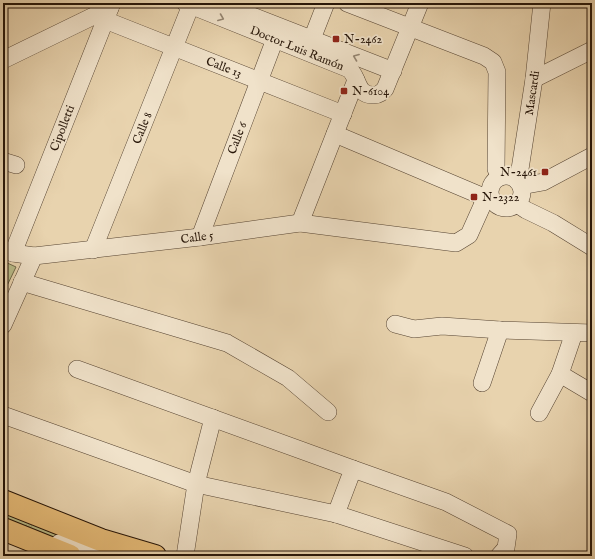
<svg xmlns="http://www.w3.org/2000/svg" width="595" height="559" viewBox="0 0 595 559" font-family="'IM FELL English',serif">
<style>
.grass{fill:url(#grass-tufts);stroke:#6f6848}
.garden{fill:#b8bc89;stroke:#6f6848}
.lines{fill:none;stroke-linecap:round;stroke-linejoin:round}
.minor-casing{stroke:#564432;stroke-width:18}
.major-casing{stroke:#261508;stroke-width:24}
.minor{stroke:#f0e2ca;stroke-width:17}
.major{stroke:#e4ba77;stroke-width:22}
.oneway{stroke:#958673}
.poi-dot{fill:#8f2418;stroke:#f0e2ca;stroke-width:1.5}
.labels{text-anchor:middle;stroke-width:3.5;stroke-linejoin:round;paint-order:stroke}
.poi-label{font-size:12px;fill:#261508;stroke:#f0e2ca;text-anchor:start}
.street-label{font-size:12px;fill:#261508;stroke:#f0e2ca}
</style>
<defs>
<pattern id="grass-tufts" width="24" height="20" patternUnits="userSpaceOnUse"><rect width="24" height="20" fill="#b8bc89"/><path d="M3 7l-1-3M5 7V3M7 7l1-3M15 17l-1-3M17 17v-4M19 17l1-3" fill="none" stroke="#9ea175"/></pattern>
</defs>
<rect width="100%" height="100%" fill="#e8d3ae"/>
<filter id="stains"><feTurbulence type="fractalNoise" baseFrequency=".005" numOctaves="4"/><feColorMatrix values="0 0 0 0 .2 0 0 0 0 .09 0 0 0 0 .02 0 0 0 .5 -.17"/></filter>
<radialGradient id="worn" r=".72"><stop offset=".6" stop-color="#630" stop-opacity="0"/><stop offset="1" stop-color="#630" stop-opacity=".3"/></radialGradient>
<polygon class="grass" points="3,512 84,546 115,556 99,556 3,518"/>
<polygon class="garden" points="3,261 16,267 3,294"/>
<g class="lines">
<defs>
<g id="minor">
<path d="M185,3l164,66c10,8 7,27 25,26 5,0 8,-3 11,-6l35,-86"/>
<polyline points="219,3 393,71"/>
<polyline points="347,3 484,56 493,62 497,72 496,169 500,177"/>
<polyline points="105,20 343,114"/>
<polyline points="312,39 326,3"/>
<polyline points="3,60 110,8"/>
<polyline points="534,79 592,50"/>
<polyline points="335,134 484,197 491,198"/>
<polyline points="3,161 16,165"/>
<circle cx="506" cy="192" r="16"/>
<polyline points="518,182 534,79 542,3"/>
<polyline points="521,186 543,182 592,156"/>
<polyline points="517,204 526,210 553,223 592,247"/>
<polyline points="300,223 356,80"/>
<polyline points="200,237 275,39"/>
<polyline points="3,249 13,253 34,256 200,237 300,223 456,243 469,235 482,206 484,197"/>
<polyline points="93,250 191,5"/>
<polyline points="13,253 112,3"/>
<polyline points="22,282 227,343 288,378 328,412"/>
<polyline points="395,324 414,329 442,326 500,330 592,333"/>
<polyline points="3,325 34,256"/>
<polyline points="77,369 353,469 336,514"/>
<polyline points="560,374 592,393"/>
<polyline points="482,383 500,330"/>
<polyline points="539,413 560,374 574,333"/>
<polyline points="3,415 196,484 336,514 465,556"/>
<polyline points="353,469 446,502 508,534 506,548 499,556"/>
<polyline points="59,543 93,556"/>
<polyline points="185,556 196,484 213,418"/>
</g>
<g id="major">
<polyline points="3,501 101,540 155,556"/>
<polyline points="3,529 70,556"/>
</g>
</defs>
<use href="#minor" class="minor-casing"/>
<use href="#major" class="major-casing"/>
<use href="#minor" class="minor"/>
<use href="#major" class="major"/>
</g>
<defs><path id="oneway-chevron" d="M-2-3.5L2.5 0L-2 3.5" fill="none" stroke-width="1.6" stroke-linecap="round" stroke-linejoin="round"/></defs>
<g class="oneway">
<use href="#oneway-chevron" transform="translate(221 18) rotate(22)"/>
<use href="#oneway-chevron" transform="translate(356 57) rotate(-159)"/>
</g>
<g class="poi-dot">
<rect x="332" y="35" width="8" height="8" rx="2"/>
<rect x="340" y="87" width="8" height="8" rx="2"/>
<rect x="541" y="168" width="8" height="8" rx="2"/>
<rect x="470" y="193" width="8" height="8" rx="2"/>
</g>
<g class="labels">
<g class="poi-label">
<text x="344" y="43">N-2462</text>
<text x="352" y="95">N-6104</text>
<text x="537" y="176" text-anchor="end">N-2461</text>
<text x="482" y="201">N-2322</text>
</g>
<g class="street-label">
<text transform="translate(297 48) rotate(22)" y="4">Doctor Luis Ramón</text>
<text transform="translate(224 67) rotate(21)" y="4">Calle 13</text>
<text transform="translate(532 93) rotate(-82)" y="4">Mascardi</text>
<text transform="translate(62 128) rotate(-69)" y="4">Cipolletti</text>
<text transform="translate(142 128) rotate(-68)" y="4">Calle 8</text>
<text transform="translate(237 138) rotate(-69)" y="4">Calle 6</text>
<text transform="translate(197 237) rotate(-8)" y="4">Calle 5</text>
</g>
</g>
<rect width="595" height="559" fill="none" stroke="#e8d3ae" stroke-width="16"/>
<rect x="4" y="4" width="587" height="551" fill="none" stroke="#261508" stroke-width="2"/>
<rect x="8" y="8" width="579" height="543" fill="none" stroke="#261508"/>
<rect width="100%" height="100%" filter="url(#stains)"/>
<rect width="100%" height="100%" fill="url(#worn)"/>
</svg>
